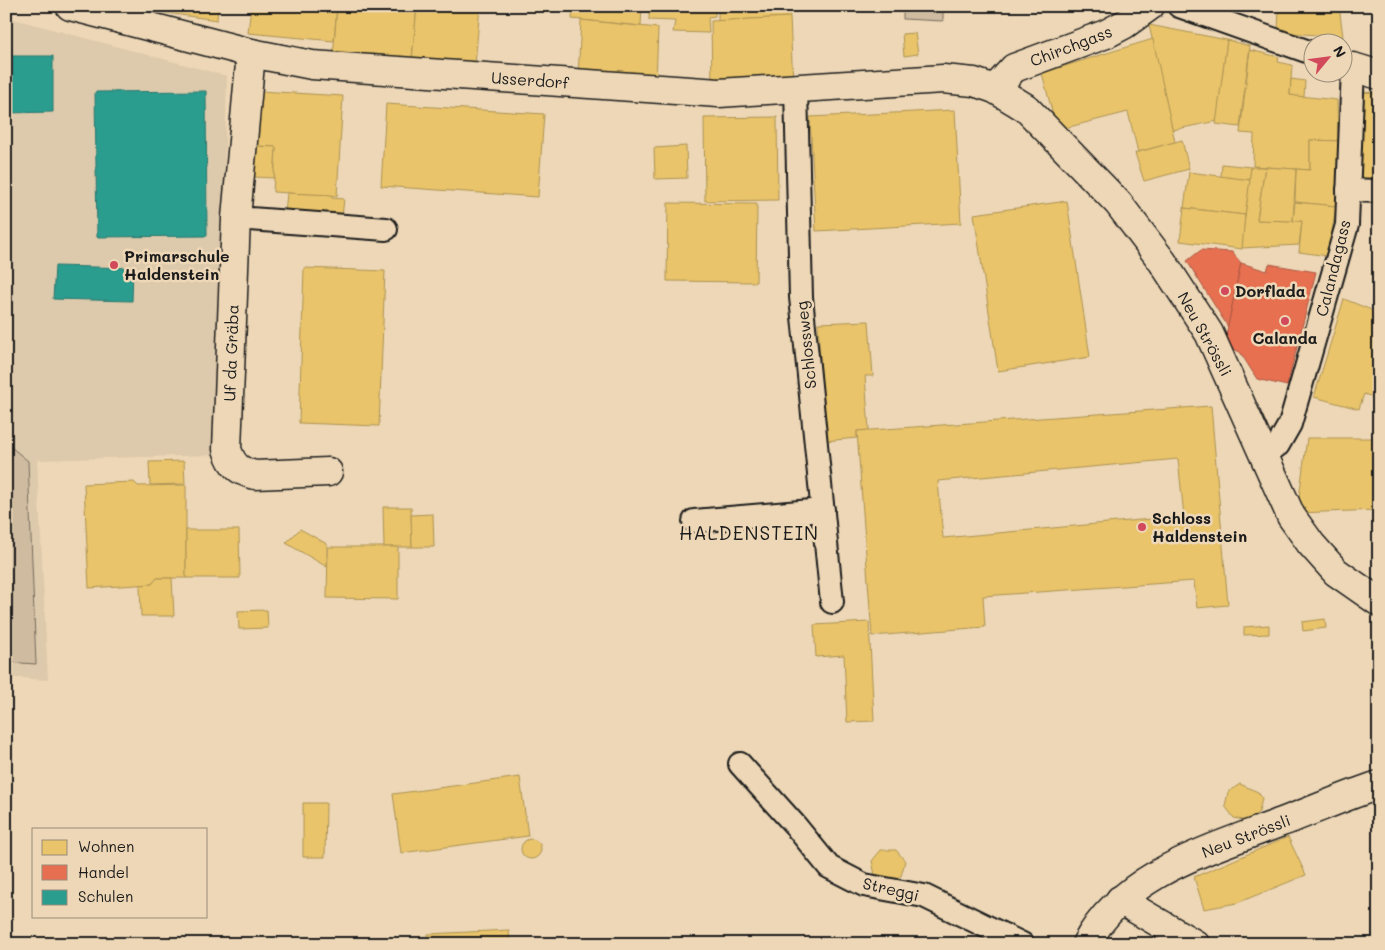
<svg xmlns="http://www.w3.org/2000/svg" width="1385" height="950" viewBox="0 0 1385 950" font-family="Mali,sans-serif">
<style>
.built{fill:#ddc9ab}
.green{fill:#cfbba0;stroke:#766c5e}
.homes{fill:#e9c46a;stroke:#ac9253;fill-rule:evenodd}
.shops{fill:#e76f51;stroke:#aa5641}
.schools{fill:#2a9d8f;stroke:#26766c}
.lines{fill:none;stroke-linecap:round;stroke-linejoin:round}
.lane-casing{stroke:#1c1c1c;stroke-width:26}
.street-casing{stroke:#1c1c1c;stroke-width:31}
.secondary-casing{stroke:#1c1c1c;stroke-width:31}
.lane{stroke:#edd7b6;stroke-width:22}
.street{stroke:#edd7b6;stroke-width:28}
.secondary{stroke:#edd7b6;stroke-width:28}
.poi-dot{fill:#d1495b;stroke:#edd7b6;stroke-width:2}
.labels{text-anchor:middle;stroke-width:5;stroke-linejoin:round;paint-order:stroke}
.street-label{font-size:16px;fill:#1c1c1c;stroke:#edd7b6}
.poi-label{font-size:16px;font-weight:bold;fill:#1c1c1c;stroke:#edd7b6;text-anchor:start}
.quarter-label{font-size:19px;letter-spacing:1px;fill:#1c1c1c;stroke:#edd7b6}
</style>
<rect width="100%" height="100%" fill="#edd7b6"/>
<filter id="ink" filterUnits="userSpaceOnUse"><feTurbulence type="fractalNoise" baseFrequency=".02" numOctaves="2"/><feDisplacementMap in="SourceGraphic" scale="10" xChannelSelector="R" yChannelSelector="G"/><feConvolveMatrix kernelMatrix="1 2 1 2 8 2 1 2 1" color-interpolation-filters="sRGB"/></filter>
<g filter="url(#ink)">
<polygon class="built" points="6,17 227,76 216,455 37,460 48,680 6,677"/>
<g class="green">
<polygon points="903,6 943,6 943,21 903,19"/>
<polygon points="6,443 28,461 36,664 6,662"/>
</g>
<g class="homes">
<polygon points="111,6 145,6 144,10"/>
<polygon points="145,6 218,6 217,20 144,10"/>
<polygon points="251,6 337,6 334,41 248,33"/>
<polygon points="337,6 417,6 412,60 333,58"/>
<polygon points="417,6 480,6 475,65 412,60"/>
<polygon points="573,6 642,6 641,26 572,19"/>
<polygon points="649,6 715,6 715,16 708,17 709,33 673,32 675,21 649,20"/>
<polygon points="718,6 789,6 790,17 718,21"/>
<polygon points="1279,6 1339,6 1343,37 1278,32"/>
<polygon points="790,17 793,85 712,86 711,21"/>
<polygon points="581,20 658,28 656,82 578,78"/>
<polygon points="1149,25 1227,40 1217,121 1172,130"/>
<polygon points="915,33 918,54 904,56 902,34"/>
<polygon points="1153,39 1175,142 1138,152 1128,112 1057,130 1042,73"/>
<polygon points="1227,40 1250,46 1240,127 1216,124"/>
<polygon points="1250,50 1279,57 1278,62 1292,65 1290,95 1337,100 1338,141 1310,140 1310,170 1253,166 1254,134 1240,133"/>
<polygon points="1291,79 1305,81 1304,97 1290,95"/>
<polygon points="260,91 343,96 337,196 273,192 276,147 256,146"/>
<polygon points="1360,92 1379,93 1379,179 1358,179"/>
<polygon points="386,104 544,114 538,197 381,186"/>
<polygon points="955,110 961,223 816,231 810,117"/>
<polygon points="777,117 778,200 705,201 704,118"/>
<polygon points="1182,140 1189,169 1144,181 1135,153"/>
<polygon points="1310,140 1344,141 1344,155 1338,155 1336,206 1295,202 1296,169 1310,170"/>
<polygon points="256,146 276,147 274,178 254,177"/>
<polygon points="686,146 687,178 655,179 654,148"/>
<polygon points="1222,164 1251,167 1250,180 1221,177"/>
<polygon points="1251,167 1265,167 1257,220 1302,221 1299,245 1241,248"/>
<polygon points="1265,167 1296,169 1293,221 1257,220"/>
<polygon points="1189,172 1250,180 1245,215 1184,208"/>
<polygon points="287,193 332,195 332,198 344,199 342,217 285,213"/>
<polygon points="1067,201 1090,357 998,371 974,214"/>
<polygon points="1295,202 1336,206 1328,256 1299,252 1302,221 1293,221"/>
<polygon points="668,203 757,204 756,282 667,281"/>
<polygon points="1184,208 1245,215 1242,249 1180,241"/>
<polygon points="1377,231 1379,231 1379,278 1378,278"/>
<polygon points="304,268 385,271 379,426 299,423"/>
<polygon points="1344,299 1379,313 1379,399 1364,394 1359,409 1314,397"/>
<polygon points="869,321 873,376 865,376 869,430 857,431 857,438 825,441 818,323"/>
<path d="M1211,406l17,199 -31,3 -3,-27 -211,15 2,31 -113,9 -15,-205zM1178,459l6,57 -241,22 -5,-57z"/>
<polygon points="1307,438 1379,438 1379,510 1297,513"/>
<polygon points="184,461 185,484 150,485 149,462"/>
<polygon points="134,482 138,486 186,485 186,578 157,578 152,584 89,588 84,484"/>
<polygon points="383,507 411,507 412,547 384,547"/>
<polygon points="433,514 434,547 412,547 411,515"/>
<polygon points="1379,525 1379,542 1376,541"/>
<polygon points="300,529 327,544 327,567 286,543"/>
<polygon points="186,530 239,530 240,578 186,578"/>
<polygon points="328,547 398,547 398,599 327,598"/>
<polygon points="157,578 172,578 174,616 141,616 140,585 152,584"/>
<polygon points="267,610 268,628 239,629 238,611"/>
<polygon points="1325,619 1326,628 1303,631 1302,622"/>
<polygon points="869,622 874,721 847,722 844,655 816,657 814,625"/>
<polygon points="1269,625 1269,634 1244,635 1244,627"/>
<polygon points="520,777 528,836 401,853 393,794"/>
<polygon points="1240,784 1258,792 1262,798 1259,812 1247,821 1234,818 1225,806 1228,792"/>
<polygon points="303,803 326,803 325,857 303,857"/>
<polygon points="1288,837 1306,875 1237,903 1204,909 1194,877"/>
<circle cx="531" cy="849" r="10"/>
<polygon points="881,850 896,850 905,861 901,876 888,882 875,875 872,861"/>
<polygon points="509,930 510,944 429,944 428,934"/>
</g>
<g class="shops">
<polygon points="1201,250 1232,252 1241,263 1228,327 1187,261"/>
<polygon points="1241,263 1267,271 1269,264 1316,272 1287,386 1257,379 1240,352 1224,345"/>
</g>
<g class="schools">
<polygon points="6,56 53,56 53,112 6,113"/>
<polygon points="206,91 207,236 97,237 95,92"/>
<polygon points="55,266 133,268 132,301 53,299"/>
</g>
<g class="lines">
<defs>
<g id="lane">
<polyline points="1179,6 1312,53"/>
<polyline points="796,88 801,297 832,602"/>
<polyline points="1348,190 1379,191"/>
<polyline points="236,218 386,229"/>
<polyline points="1264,455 1278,445 1290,424 1347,225 1353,67 1342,64"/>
<polyline points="694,521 823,510"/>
<polyline points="740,764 794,824 829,867 864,885 924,896 1022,944"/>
</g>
<g id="street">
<path d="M251,53l-15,165 -9,231c5,16 11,22 28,26l73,-3"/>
<polyline points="1353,67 1379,75"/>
<polyline points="995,89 1014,68 1106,34 1125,24 1150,6"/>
<polyline points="1120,900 1195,944"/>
</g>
<g id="secondary">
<polyline points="70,6 251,53 312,65 719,93 943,79 974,82 995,89 1026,108 1118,203 1162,261 1209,333 1291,516 1311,544 1336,572 1379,602"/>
<path d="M1086,944c38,-71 123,-94 193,-121 33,-12 66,-27 100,-38"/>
</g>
</defs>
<use href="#lane" class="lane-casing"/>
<use href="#street" class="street-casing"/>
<use href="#secondary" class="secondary-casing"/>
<use href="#lane" class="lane"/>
<use href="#street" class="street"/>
<use href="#secondary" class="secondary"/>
</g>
</g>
<g class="poi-dot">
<circle cx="114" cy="265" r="5"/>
<circle cx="1225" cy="291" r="5"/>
<circle cx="1285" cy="321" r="5"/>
<circle cx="1142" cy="527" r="5"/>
</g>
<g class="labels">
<g class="street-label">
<text transform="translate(1071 46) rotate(-21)" y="6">Chirchgass</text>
<text transform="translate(530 80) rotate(4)" y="6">Usserdorf</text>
<text transform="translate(1333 268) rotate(-76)" y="6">Calandagass</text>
<text transform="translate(1205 334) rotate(61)" y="6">Neu Strössli</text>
<text transform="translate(806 345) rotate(-96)" y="6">Schlossweg</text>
<text transform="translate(231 353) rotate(-88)" y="6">Uf da Gräba</text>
<text transform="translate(1246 836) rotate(-21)" y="6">Neu Strössli</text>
<text transform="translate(891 889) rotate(13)" y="6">Streggi</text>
</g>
<g class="poi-label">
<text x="124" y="262">Primarschule<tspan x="124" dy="18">Haldenstein</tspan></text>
<text x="1235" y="297">Dorflada</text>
<text x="1285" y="344" text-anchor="middle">Calanda</text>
<text x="1152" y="524">Schloss<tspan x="1152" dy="18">Haldenstein</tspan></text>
</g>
<g class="quarter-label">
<text x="749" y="540">HALDENSTEIN</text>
</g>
</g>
<rect width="1385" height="950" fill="none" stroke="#edd7b6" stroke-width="25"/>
<rect x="12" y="12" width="1360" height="925" fill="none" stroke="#1c1c1c" stroke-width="2" filter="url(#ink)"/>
<rect x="32" y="828" width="175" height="90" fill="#edd7b6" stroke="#998c78"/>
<rect x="42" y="840" width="25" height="15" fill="#e9c46a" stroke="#998c78"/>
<text x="78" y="852" font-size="15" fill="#1c1c1c">Wohnen</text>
<rect x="42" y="865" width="25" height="15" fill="#e76f51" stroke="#998c78"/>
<text x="78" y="878" font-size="15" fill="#1c1c1c">Handel</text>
<rect x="42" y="890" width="25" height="15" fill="#2a9d8f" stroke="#998c78"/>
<text x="78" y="902" font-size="15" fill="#1c1c1c">Schulen</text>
<g transform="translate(1328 58) rotate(61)"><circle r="24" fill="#edd7b6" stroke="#998c78"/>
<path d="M0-4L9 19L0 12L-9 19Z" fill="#d1495b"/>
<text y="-8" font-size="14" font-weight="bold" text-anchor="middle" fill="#1c1c1c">N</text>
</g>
</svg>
